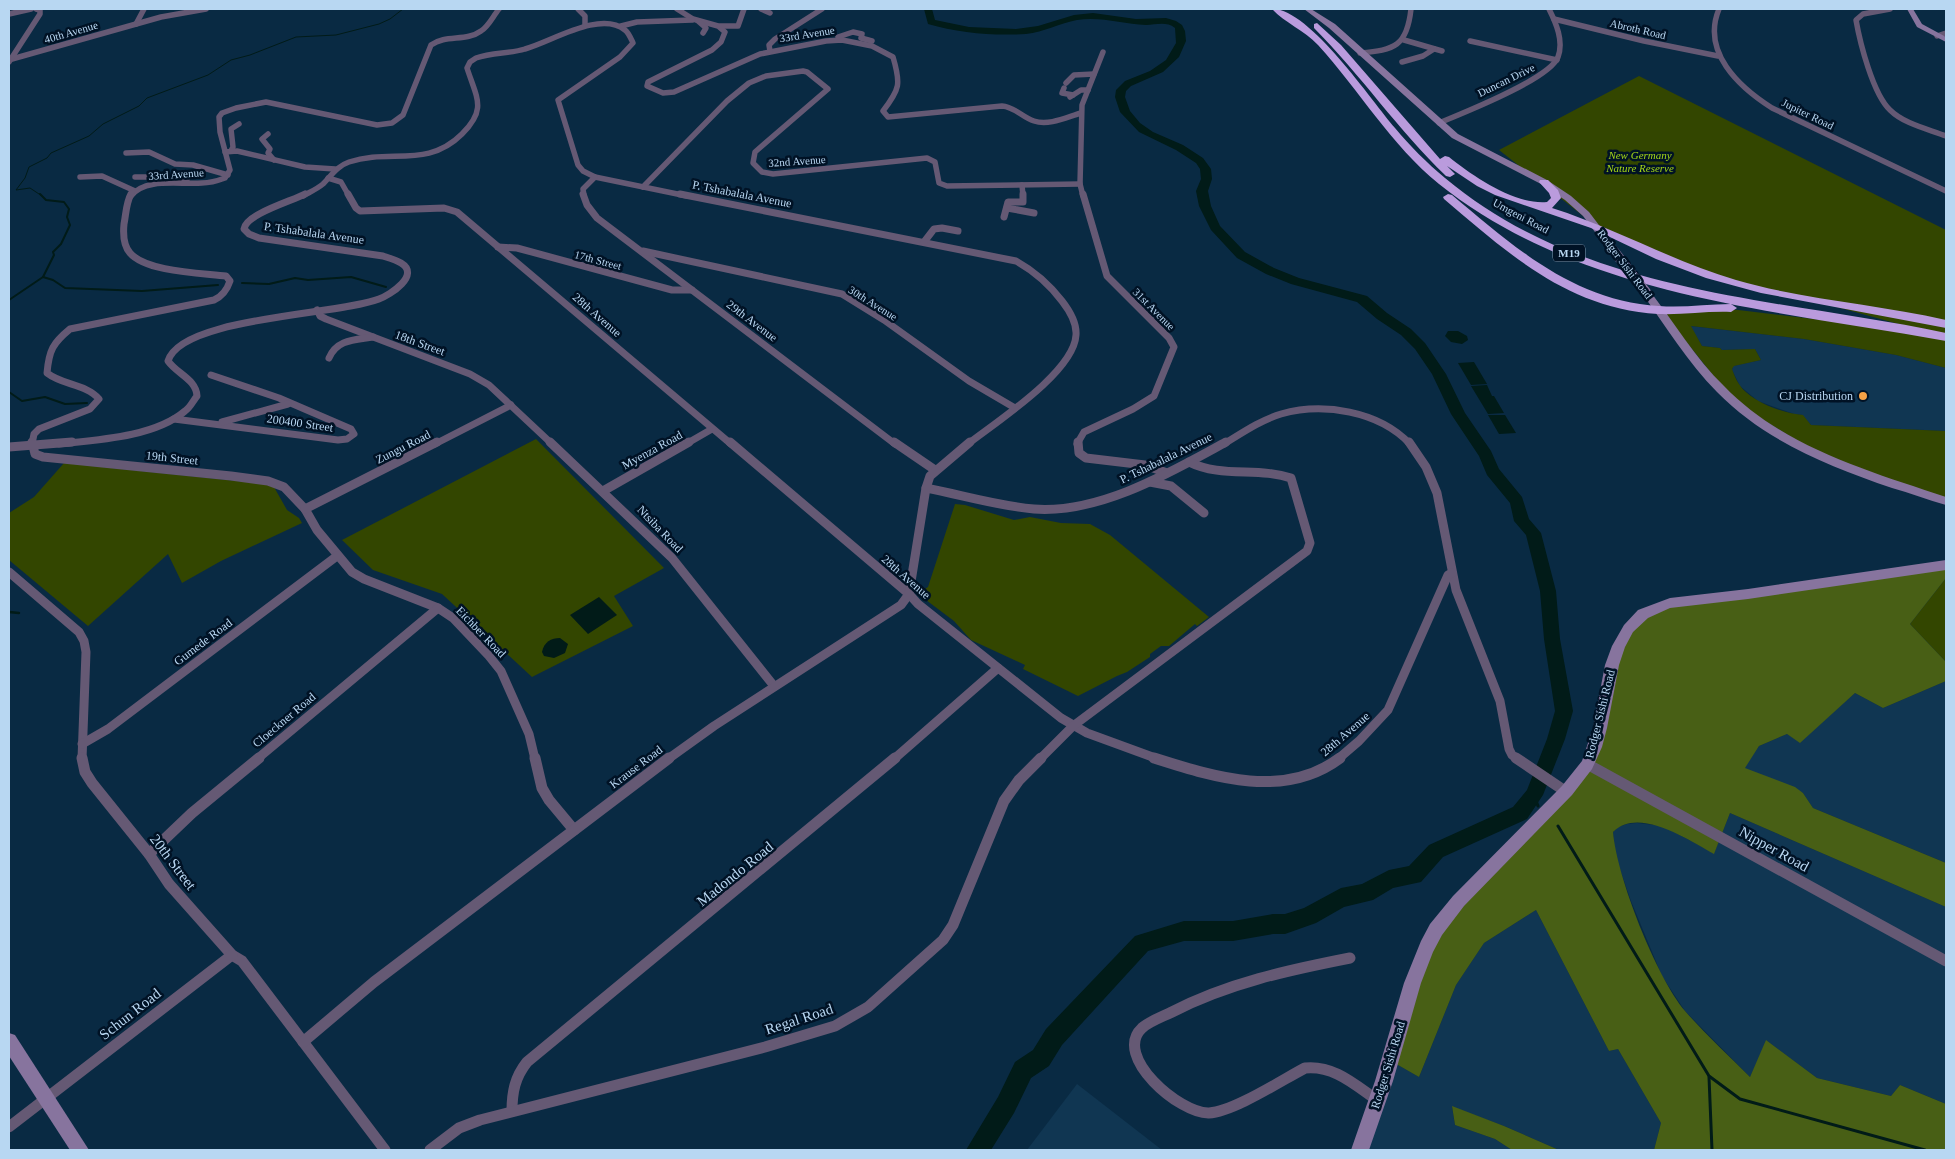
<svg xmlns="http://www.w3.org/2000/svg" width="1955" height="1159" viewBox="0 0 1955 1159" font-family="Georgia,serif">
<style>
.built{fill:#103652}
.green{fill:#334600}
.forest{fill:#485f15}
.water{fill:#011b18}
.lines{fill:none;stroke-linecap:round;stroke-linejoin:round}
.stream-far3{stroke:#011b18;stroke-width:1}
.stream-far2{stroke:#011b18;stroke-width:2}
.stream-far1{stroke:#011b18;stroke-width:2.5}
.stream{stroke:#011b18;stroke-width:3}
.river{fill:#011b18;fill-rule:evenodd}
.street-far3{stroke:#655974;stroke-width:5.5}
.street-far2{stroke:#655974;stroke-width:7}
.street-far1{stroke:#655974;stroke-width:9}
.street{stroke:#655974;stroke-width:11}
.secondary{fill:#87749e;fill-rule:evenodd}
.highway{fill:#ba9bdd;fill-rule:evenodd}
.secondary-bridge{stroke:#87749e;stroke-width:10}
.poi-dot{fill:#f6a246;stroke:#001225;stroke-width:2}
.labels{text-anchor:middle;stroke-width:5;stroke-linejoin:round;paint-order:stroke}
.far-street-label{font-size:11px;fill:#b8d7f2;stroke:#001225}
.far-park-label{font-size:11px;font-style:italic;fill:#a3d618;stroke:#001225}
.shield{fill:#001225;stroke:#819cb4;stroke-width:1}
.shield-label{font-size:11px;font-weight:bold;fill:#b8d7f2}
.street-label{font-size:12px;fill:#b8d7f2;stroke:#001225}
.poi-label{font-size:12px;fill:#b8d7f2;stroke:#001225;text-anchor:end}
.near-street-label{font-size:15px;fill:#b8d7f2;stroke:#001225}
</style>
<rect width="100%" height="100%" fill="#092a43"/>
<g class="built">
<polygon points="1690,326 1804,339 1896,355 1946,368 1946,431 1811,425 1802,415 1794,414 1758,401 1740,386 1732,370 1733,366 1761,360 1755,349 1722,350 1720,348 1702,346"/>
<polygon points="1946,681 1946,863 1813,808 1803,793 1744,768 1759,746 1787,734 1800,742 1855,693 1883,708"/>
<polygon points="1730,813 1946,907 1946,1104 1900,1085 1891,1096 1817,1078 1767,1041 1750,1077 1685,1011 1662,976 1631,901 1614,852 1613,832 1618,827 1627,824 1637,823 1663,826 1714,853"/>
<polygon points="1536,910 1609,1051 1618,1049 1661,1123 1654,1150 1559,1150 1504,1126 1452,1107 1455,1125 1495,1139 1512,1150 1362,1150 1391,1061 1419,1077 1456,985 1484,943"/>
<polygon points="1077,1084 1162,1150 1027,1150"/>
</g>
<g class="green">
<polygon points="1639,76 1946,230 1946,337 1793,295 1709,275 1596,226 1499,150"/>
<path d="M1730,309l151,18 65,11v30l-50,-13 -92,-16 -113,-13 11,20 18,2 2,2 33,-1 6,11 -27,6 -2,3c2,5 4,11 7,15 10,17 45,30 64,31l8,10 135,6v69l-76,-25 -52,-22 -83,-50 -74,-93z"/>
<polygon points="536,439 664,568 614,596 633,626 532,677 442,594 373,570 342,540"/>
<polygon points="64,463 265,484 274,487 287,510 299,518 302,523 221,561 182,583 168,554 88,626 9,560 9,513 34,497"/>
<polygon points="955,504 965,505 1014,520 1030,517 1061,523 1090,524 1110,535 1209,617 1197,626 1195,624 1169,646 1161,646 1150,654 1150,657 1127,672 1117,676 1078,696 1023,669 1025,665 971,640 954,621 922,597 923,590 928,587"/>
<polygon points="1946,578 1946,662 1910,624"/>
</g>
<g class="forest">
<path d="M1943,566l3,3v9l-36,46 36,38v19l-63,27 -28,-15 -55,50 -13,-9 -28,12 -14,22 50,19 8,6 10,15 133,55v44l-216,-94 -16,41c-25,-14 -76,-48 -101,-22 4,46 43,144 72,179 20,23 43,44 65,66l16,-37 51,38 74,18 9,-11 46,19v46h-292l7,-27 -43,-74 -9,2 -73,-141 -52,33 -28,42 -37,92 -28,-16 43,-127 154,-168 21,-85 20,-50 29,-23z"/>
<polygon points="1452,1106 1504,1126 1559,1150 1512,1150 1495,1139 1455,1125"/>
</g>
<g class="water">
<polygon points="1448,331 1458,331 1467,336 1468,340 1462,344 1451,342 1445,336"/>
<polygon points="1474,362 1487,384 1471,385 1458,363"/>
<polygon points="1487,385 1492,396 1494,396 1504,413 1488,414 1471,386"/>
<polygon points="1488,415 1505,415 1516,433 1499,434"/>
<polygon points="599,597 617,615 588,634 570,615"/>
<path d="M560,638l8,6 -3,9 -11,5 -10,-2 -2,-4c2,-10 9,-14 18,-14z"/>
</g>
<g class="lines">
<polyline class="stream-far3" points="42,196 30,188 16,190 25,178 29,167 47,158 51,153 89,136 103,124 139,106 147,98 208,75 231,60 250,55 296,37 336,35 379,24 390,19 403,9"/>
<g class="stream-far2">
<polyline points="43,277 53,280 65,288 142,291 218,285"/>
<polyline points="242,283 269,284 295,278 308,280 351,277 386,287"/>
<polyline points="9,300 43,277 54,255 53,252 61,244 70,225 67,217 69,209 64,202 46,200 40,194"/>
<polyline points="9,392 22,401 45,397 65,404 87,403"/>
</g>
<polyline class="stream-far1" points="9,612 19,613"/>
<g class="stream">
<polyline points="1534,795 1538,806"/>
<polyline points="1558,826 1709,1076 1740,1099 1925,1150"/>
<polyline points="1709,1077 1712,1150"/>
</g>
<path class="river" d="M924,9h8l3,11 34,7 47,2 22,-3 36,-11 19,-2 43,6 30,-1 10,3 6,4 3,6 1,10 -7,16 -16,15 -32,14 -5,5 -1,6 5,14 10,12 13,9 30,13 20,13 8,11 1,10 -4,12 3,15 9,20 25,26 29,16 25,10 68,18 20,17 24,16 14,14 21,31 19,39 26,38 8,18 23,28 7,22 12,14 15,58 4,48 13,72 -8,28 -22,56 -16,24 -84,38 -22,25 -28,6 -20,12 -29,7 -28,16 -31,11h-12l-40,7h-49l-36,10 -86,94 -13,21 -18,12 -17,35 -23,37h-25l32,-53 17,-35 18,-12 13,-21 89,-93 49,-15h49l40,-7h12l19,-6 37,-20 21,-4 27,-14 20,-4 20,-21 84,-38 14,-17 20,-51 8,-28 -11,-72 -4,-48 -14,-56 -12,-14 -4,-18 -23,-28 -8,-19 -28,-42 -19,-40 -17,-25 -14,-14 -24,-16 -20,-17 -66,-18 -25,-10 -29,-16 -26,-28 -12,-24 -3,-15 5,-12 -1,-10 -4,-6 -20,-13 -37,-18 -19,-20 -5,-15 1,-7 9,-9 25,-10 16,-11 10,-17 -1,-15c-9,-7 -19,-3 -29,-3 -23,-1 -46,-9 -69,-5 -17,3 -33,12 -51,14 -33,2 -67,-1 -98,-10z"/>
<g class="street-far3">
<polyline points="578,9 585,16 585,25"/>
<path d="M677,9l16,10 25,7 7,6 -4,10 -9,8 -64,32 -1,4 16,7 11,-1 86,-38 66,-13 16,-1 30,6 21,11c8,27 7,32 -10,54l5,6 114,-11c13,1 20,11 32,15 15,5 33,-4 47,-8"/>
<polyline points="761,9 770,13"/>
<path d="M1719,9c-18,43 20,78 53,99l174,83"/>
<path d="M1890,9l-27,5 -7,6c4,23 17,74 34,90 14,14 38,19 56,26"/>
<polyline points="9,14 31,9"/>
<polyline points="1554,19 1644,41 1718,56"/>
<polyline points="698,21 706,28 703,33"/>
<polyline points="136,24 144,9"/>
<polyline points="621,26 637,22 692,20"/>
<polyline points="720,26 738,26 744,9"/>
<polyline points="1937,36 1946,33"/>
<polyline points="838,37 853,32 862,34 861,38 872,41"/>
<polyline points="1404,40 1442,51"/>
<polyline points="1470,41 1557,60"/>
<polyline points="770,51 769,45 775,39 822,9"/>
<path d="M1360,53c35,-3 47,-7 51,-44"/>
<polyline points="12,59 161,17 206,9"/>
<polyline points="9,62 40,14 40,10 36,9"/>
<polyline points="1402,62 1423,56 1434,49"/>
<polyline points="1066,83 1074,75 1094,74"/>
<polyline points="1064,88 1062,93 1073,95"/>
<polyline points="1070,97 1081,90 1088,90"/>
<path d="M1439,123c24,-10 111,-44 119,-66 6,-16 -2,-34 -9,-48"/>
<polyline points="268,134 262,139 270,149 268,153 274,160"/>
<polyline points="231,151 233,147 231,129 239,124"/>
<polyline points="225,152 237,151 305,167 335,169"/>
<polyline points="126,153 149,152 175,164 193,165 228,175"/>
<polyline points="80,177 102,176 135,191"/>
<polyline points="135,177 174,177 187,180"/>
<polyline points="328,178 341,182 349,196"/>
<polyline points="1022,185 1023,196"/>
<polyline points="643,187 727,101 749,83 766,76 803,71 807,72 828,89 755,152 753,163 762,172 773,174 927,158 935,162 939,183 947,186 1080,184"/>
<path d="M131,196c14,-19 50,-11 71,-13 8,0 15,-2 23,-5l5,-8 -10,-38 -1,-15 3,-4 14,-5 30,-6 111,23 15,-2 11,-8 28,-70c15,-11 35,-3 50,-14 8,-5 12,-15 18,-22"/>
<path d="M303,196c7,-4 14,-7 20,-12 8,-8 14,-18 26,-22 41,-14 78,7 113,-28 25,-25 15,-35 5,-66l3,-6 6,-4c16,-6 33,-4 49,-9 26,-7 75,-39 100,-19 4,3 6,9 8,13l-13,14 -62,43 20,65 5,6 12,6 92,19"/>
<polyline points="584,196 583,189 595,177"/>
<polyline points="1083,196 1080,184 1082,105 1103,52"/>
</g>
<g class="street-far2">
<polyline points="348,194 356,208 360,211 444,208 457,212 731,444"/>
<polyline points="583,194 587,205 597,218 895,444"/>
<path d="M680,194l336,67c18,10 33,23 46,40 7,9 15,21 14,34 -2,37 -80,87 -108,109"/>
<polyline points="1007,208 1034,213"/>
<polyline points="1004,217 1008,202 1023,202 1023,194"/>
<polyline points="924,242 934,229 942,228 958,231"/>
<polyline points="498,247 517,248 672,290 692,290"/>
<polyline points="643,251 842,294 884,320 969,381 1015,408"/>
<polyline points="317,310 320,316 326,319 470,374 489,385 552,444"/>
<path d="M329,358c8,-19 26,-18 44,-21"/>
<polyline points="174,419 338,440 347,439 354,434 351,429 279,398 211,375"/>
<polyline points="222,422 288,404"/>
<path d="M32,444l2,-10 5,-5 51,-20 9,-10c-13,-15 -37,-14 -52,-26 2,-23 6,-30 23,-44l144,-29c9,-4 13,-10 16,-19l-4,-5c-24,-3 -80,-4 -96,-23 -7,-8 -7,-19 -6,-29 2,-10 2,-21 7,-30"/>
<path d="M59,444c38,-4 96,-7 126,-33 5,-3 8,-10 12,-15 -1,-17 -20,-22 -29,-35 13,-44 170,-46 211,-62 11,-4 42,-24 22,-36 -5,-3 -12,-5 -18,-7l-124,-18 -10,-4 -5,-5c2,-15 48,-28 61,-35"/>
<polyline points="435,444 511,405"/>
<polyline points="686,444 712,429"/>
<polyline points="1077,444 1084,432 1133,409 1154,396 1174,347 1169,338 1107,276 1083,194"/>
<path d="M1224,444c18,-11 37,-24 57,-30 42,-12 98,-3 129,30"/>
</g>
<g class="street-far1">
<polyline points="32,442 35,454 43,457 231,476 268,481 284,487 305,509 317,530 352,572 364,579 438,608 453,618 489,656 501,671 529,734 535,759"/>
<polyline points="550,442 672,558 774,686"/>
<polyline points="730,442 909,594 918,604 1061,718 1087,733 1158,759"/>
<polyline points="894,442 935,470"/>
<polyline points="1078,442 1079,453 1086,458 1145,465 1167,473"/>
<polyline points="1409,442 1426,467 1437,493 1456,590 1500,701 1509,749 1512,755 1518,759"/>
<polyline points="9,447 72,442"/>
<polyline points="1150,482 1171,486 1204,513"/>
<path d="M926,488c36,7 72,18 108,21 66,5 137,-37 192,-67"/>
<polyline points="603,491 689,442"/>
<polyline points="305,509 437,442"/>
<polyline points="9,572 79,632 84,641 86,652 82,759"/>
<polyline points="82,744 108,729 337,556"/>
<polyline points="257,759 438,608"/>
<polyline points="668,759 714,726 901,605 909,594 926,488 930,476 970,442"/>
<polyline points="894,759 998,668"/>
<path d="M1040,759l33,-33 234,-175 3,-8 -19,-65c-33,-11 -70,0 -102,-16"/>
<polyline points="1338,759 1359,741 1388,710 1448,575 1452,573"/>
</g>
<g class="street">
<polyline points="82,758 85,772 92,783 149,854 169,884 232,955 242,961 385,1150"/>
<polyline points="535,758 542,788 549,800 574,830"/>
<path d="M1154,758c60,19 130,42 186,0"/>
<polyline points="1516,758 1565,791"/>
<polyline points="1587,764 1946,961"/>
<polyline points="149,854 192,813 259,758"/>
<path d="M1350,958c-61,12 -122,25 -178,54 -10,5 -22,9 -30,16 -30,28 38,86 67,85 24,-1 73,-33 96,-45 29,-3 50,17 72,32"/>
<polyline points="303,1042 374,982 669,758"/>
<path d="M512,1111c0,-19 3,-34 15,-49l368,-304"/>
<polyline points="9,1127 232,955"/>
<polyline points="430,1150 459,1128 480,1120 765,1047 835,1026 868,1007 943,940 953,925 1004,801 1019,780 1041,758"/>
</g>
<g class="secondary">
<polygon points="1304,9 1311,9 1335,24 1458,134 1547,180 1571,196 1589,212 1618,250 1616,252 1610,252 1583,216 1565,200 1541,184 1452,138 1329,28"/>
<polygon points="1907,9 1913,9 1922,24 1946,37 1946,42 1917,27"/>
<path d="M1646,289l3,1c25,32 46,68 75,96 59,61 144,85 222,111v8c-18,-5 -36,-12 -54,-17 -64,-22 -127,-47 -175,-96 -29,-29 -52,-67 -76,-100z"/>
<polygon points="1946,560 1946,570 1748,599 1670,608 1648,618 1633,632 1625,647 1619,665 1607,728 1602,747 1592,769 1572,795 1464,906 1442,935 1433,952 1421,983 1393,1081 1369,1150 1351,1150 1375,1081 1404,983 1421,941 1430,924 1453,896 1562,786 1582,761 1593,728 1605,665 1612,646 1624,625 1638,610 1670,598 1748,589"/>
<polygon points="9,1033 15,1035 89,1150 70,1150 9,1056"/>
</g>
<g class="highway">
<path d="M1272,9c36,-2 100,92 123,119 15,18 32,35 50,50 141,118 331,119 501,155v8c-173,-32 -364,-43 -507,-157 -48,-39 -80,-94 -121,-139 -14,-15 -33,-22 -46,-36z"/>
<path d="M1317,23l24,22 99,114 5,-3 4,1c24,19 65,48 98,45l4,-4 -2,-5 -10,-11 1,-2h8l10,10 3,8 -9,10c63,20 120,53 184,72 68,20 141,24 210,40v8l-185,-35 -55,-15 -50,-19 -65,-31 -96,-33 -18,-9 -30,-20 8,8 -5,3 -4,-1c-48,-46 -85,-101 -132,-148v-4z"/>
<path d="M1448,194l4,1c62,52 122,106 207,111 24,2 48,-2 72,-2l6,4 -6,4c-24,-1 -48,3 -73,2 -90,-6 -148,-59 -214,-115l-1,-2z"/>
</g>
<polyline class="secondary-bridge" points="1613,250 1646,292"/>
</g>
<circle class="poi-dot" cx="1863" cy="396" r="5"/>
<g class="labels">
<g class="far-street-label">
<text transform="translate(1638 29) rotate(13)" y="4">Abroth Road</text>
<text transform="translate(71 32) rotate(-16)" y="4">40th Avenue</text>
<text transform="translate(807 34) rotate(-9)" y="4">33rd Avenue</text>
<text transform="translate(1506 80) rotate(-26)" y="4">Duncan Drive</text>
<text transform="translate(1808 114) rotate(26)" y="4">Jupiter Road</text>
<text transform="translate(797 161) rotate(-4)" y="4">32nd Avenue</text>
<text transform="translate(176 174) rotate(-4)" y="4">33rd Avenue</text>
<text transform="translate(1521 216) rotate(28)" y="4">Umgeni Road</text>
<text transform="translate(598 260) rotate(15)" y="4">17th Street</text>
<text transform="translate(1625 264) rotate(53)" y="4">Rodger Sishi Road</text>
<text transform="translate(873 303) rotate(32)" y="4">30th Avenue</text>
<text transform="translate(1154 309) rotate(45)" y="4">31st Avenue</text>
</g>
<g class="far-park-label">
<text x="1640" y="159">New Germany<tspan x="1640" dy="13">Nature Reserve</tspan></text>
</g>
<rect class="shield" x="1553" y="244.5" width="32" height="17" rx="4"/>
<g class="shield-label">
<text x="1569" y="257">M19</text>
</g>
<g class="street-label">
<text transform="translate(742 194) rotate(11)" y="4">P. Tshabalala Avenue</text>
<text transform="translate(314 233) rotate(8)" y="4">P. Tshabalala Avenue</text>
<text transform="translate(597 315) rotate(41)" y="4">28th Avenue</text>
<text transform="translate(752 321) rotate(37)" y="4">29th Avenue</text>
<text transform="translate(420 343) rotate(20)" y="4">18th Street</text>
<text transform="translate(300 423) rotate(8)" y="4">200400 Street</text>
<text transform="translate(403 447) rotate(-27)" y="4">Zungu Road</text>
<text transform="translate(652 450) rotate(-29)" y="4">Myenza Road</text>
<text transform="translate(172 458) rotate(6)" y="4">19th Street</text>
<text transform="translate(1166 458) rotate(-26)" y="4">P. Tshabalala Avenue</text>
<text transform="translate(660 529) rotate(46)" y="4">Ntsiba Road</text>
<text transform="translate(906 577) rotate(41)" y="4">28th Avenue</text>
<text transform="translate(481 632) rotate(46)" y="4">Eichber Road</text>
<text transform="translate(203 642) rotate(-37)" y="4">Gumede Road</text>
<text transform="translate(1600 714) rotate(-76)" y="4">Rodger Sishi Road</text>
<text transform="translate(284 720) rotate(-40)" y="4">Cloeckner Road</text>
<text transform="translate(1345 734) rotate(-41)" y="4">28th Avenue</text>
<text transform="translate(636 767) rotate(-37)" y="4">Krause Road</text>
<text transform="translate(1388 1065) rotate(-73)" y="4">Rodger Sishi Road</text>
</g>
<g class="poi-label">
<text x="1853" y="400">CJ Distribution</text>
</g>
<g class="near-street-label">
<text transform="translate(1774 849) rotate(29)" y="5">Nipper Road</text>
<text transform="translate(173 862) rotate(53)" y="5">20th Street</text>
<text transform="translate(735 874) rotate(-39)" y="5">Madondo Road</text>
<text transform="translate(130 1014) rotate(-38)" y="5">Schun Road</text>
<text transform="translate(799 1019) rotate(-18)" y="5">Regal Road</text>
</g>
</g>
<rect width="1955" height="1159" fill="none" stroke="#b8d7f2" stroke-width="20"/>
</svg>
